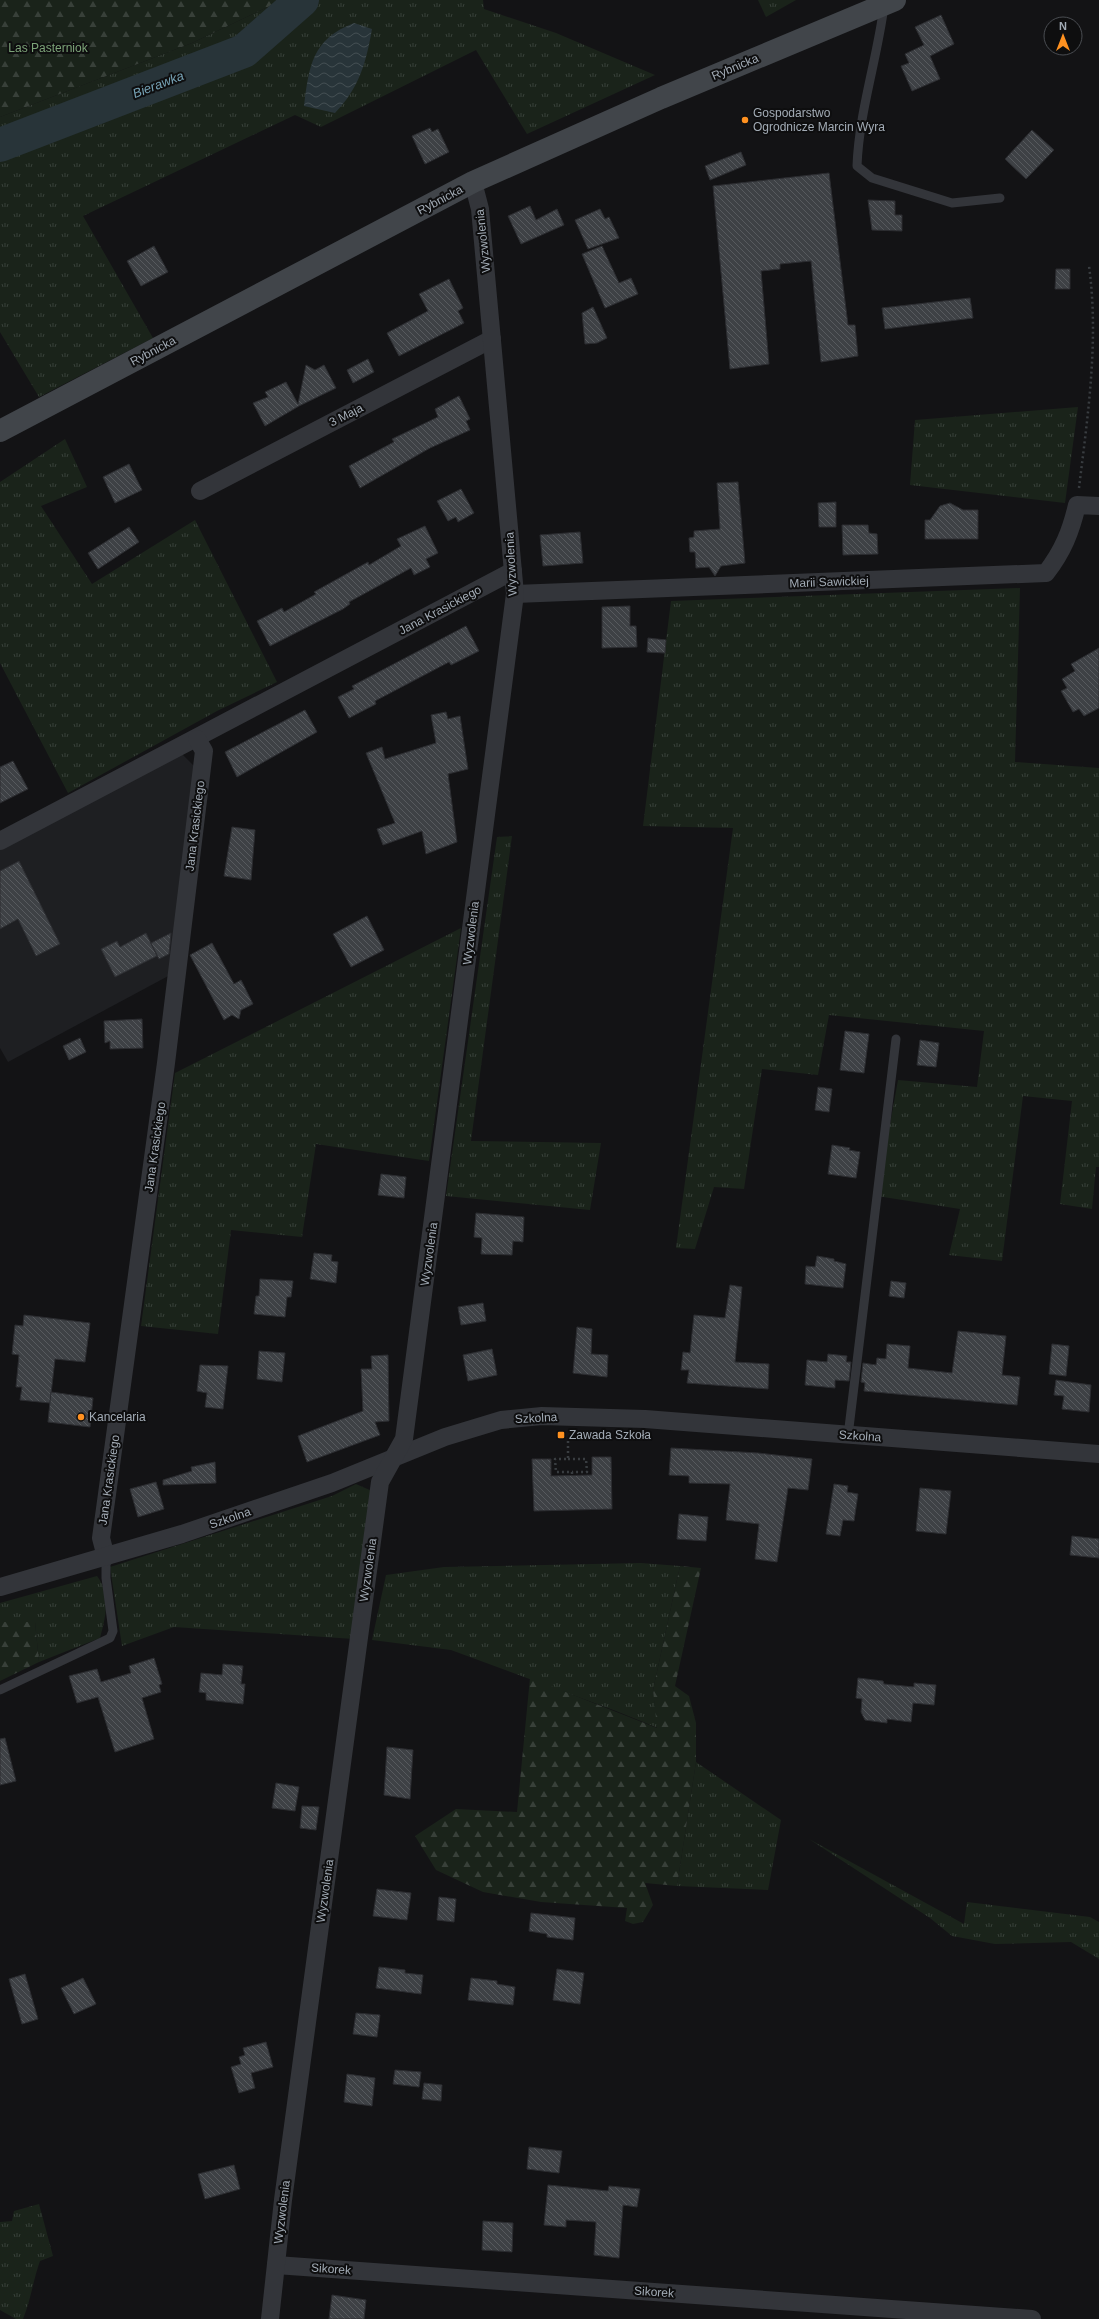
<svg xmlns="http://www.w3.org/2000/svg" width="1099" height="2319" viewBox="0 0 1099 2319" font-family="Helvetica,sans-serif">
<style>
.built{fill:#1e1f22}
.grass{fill:url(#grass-tufts)}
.forest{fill:url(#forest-firs)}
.water{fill:url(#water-waves)}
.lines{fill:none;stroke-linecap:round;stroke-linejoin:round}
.river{stroke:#283439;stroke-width:34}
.building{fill:url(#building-back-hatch);stroke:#2c2d31}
.path{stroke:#393d41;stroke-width:2.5;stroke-dasharray:2 3;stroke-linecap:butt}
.lane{stroke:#33353a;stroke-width:9}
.street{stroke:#33353a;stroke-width:18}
.secondary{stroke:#41454a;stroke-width:22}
.poi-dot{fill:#ff9120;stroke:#0e0e0f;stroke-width:1.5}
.labels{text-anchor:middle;stroke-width:4;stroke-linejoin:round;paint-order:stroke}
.park-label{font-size:12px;fill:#7ca378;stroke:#0e0e0f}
.street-label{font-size:12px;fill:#a3acb6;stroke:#0e0e0f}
.poi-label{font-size:12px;fill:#a3acb6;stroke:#0e0e0f;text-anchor:start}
.water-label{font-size:13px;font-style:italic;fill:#76a2b5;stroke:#0e0e0f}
</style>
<defs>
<pattern id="grass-tufts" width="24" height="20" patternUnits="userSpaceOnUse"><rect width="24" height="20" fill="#1a231a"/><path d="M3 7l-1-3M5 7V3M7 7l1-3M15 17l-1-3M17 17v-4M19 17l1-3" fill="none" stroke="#384039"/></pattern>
<pattern id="forest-firs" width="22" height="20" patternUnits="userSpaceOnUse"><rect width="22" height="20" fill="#1a231a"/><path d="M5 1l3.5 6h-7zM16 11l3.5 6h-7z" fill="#384039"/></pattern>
<pattern id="water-waves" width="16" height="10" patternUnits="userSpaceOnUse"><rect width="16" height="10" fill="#283439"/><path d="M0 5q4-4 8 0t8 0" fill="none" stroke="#444f53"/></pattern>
<pattern id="building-back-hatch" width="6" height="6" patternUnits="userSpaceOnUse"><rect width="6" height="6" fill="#3e4145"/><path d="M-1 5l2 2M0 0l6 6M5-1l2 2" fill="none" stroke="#575a5e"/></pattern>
</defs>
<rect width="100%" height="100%" fill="#131315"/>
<polygon class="built" points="180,752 196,768 172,974 8,1062 0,1048 0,849"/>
<g class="grass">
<polygon points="282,0 483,0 484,9 556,33 655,75 527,134 476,50 321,127 295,115 83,216 153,338 39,397 0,332 0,117 192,43"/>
<polygon points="758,0 796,0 766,17"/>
<polygon points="1078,407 1065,503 910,485 915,420"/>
<polygon points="65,439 87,487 41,506 92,584 195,520 277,682 217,711 68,793 0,663 0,482"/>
<polygon points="1020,588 1015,762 1099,768 1099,1167 1096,1167 1092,1209 1060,1204 1072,1101 1023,1096 1002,1261 949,1255 960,1209 877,1196 898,1080 977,1087 984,1031 829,1015 818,1075 762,1069 744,1189 714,1187 695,1249 676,1248 733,828 643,826 671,601"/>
<polygon points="512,836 471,1141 601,1143 590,1210 446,1196 497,837"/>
<polygon points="461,928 429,1161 316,1144 302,1237 231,1230 218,1334 141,1326 175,1073"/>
<polygon points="356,1484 372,1491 354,1639 174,1627 122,1646 110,1567 332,1496"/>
<polygon points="641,1563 680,1566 653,1690 658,1728 616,1711 451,1650 372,1640 386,1575 444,1567"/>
<path d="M97,1576c14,18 9,41 3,62l-61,24 -4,-40h-35v-19z"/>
<polygon points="696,1762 781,1820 768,1890 677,1886"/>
<polygon points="809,1839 964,1924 967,1902 1090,1917 1099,1922 1099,1959 1071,1942 995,1944 952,1936 930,1918"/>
<path d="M39,2204l14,52 -13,5c-7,19 -9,39 -17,58h-7l-16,-9v-88l12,-1 2,-10z"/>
</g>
<g class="forest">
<polygon points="0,0 282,0 192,43 0,117"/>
<polygon points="680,1566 701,1568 675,1686 689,1696 696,1723 696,1762 677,1886 645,1883 653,1905 643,1922 633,1924 625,1921 627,1908 541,1902 483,1892 436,1870 415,1836 456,1809 517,1812 530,1678 657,1728 653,1690"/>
<polygon points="0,1622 35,1622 39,1662 0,1681"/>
</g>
<path class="water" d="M354,23l18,6c-6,34 -13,59 -37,84l-31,-7c5,-40 8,-67 50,-83z"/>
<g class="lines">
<polyline class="river" points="0,145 244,51 302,0"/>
</g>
<g class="building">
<polygon points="941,15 954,44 930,56 940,79 912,91 901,66 909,63 905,54 924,45 915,27"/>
<polygon points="430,128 432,132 438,129 449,152 425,164 412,136"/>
<polygon points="1032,130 1054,150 1026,179 1005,159"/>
<polygon points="741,152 746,165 710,180 705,166"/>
<polygon points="829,173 848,325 855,325 858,356 821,362 811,261 780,264 780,269 761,271 769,364 730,369 713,186"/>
<polygon points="868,200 895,201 895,215 902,215 902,231 872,230"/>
<polygon points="530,206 536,220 557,209 564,225 521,244 508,216"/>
<polygon points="600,209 605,219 609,217 619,238 588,249 575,220"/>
<polygon points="154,246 168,272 141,286 127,261"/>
<polygon points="602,246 619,283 631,278 638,294 605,308 582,254"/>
<polygon points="1056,269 1070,269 1070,289 1055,289"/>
<polygon points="449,279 463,308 458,311 464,323 399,356 387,333 428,311 419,294"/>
<polygon points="970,298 973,318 885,329 882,308"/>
<polygon points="593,307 607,338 597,343 585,344 582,313"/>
<polygon points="368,359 374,372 353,383 347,370"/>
<polygon points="306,365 315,370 324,365 336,388 299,406 265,426 253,403 268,397 265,392 286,382 298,404"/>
<polygon points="459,396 470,419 466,421 470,430 430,448 360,488 349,466 394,442 392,439 438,417 435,409"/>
<polygon points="129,464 142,490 115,503 103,477"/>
<polygon points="738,482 745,563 721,566 715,576 709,567 696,568 695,552 690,552 689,538 694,537 694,531 720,529 717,483"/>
<polygon points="461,489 474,513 458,522 456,517 448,521 437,501"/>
<polygon points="836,502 836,527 819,527 818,503"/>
<polygon points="950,503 963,510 978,510 978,539 925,539 925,520 930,520 940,506"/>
<polygon points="842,525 868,525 869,533 877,534 878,554 843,555"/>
<polygon points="425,526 438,553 426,559 430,567 414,575 411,568 349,602 350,604 343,609 270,646 257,621 282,608 284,612 316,594 314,592 368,562 369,565 401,546 397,539"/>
<polygon points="129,527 139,542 98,569 88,553"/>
<polygon points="580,532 583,563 543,566 540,535"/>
<polygon points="630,606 630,626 636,626 637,647 602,648 602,607"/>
<polygon points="466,626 479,651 451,665 449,662 375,701 376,704 349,718 338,697 354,689 352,686"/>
<polygon points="648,638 666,640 665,653 647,652"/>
<polygon points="1099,648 1099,708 1084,716 1079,709 1073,712 1061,691 1067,688 1062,679 1075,671 1071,664"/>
<polygon points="305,710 317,732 237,777 225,752"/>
<polygon points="446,712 448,719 460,716 468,769 448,774 457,842 426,854 422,831 383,845 377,829 395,823 366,753 382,747 385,759 436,743 431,715"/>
<polygon points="13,761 28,789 0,803 0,767"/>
<polygon points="232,827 255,830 251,880 224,876"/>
<polygon points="19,861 60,944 36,956 18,919 0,929 0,871"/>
<polygon points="367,916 384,950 351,967 333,934"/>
<polygon points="146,933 157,956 115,977 101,949 117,941 120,947"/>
<polygon points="171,933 169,954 159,959 151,943"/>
<polygon points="212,943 234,984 241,980 253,1004 241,1010 239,1019 232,1015 224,1020 190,955"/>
<polygon points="142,1019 143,1048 110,1049 110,1041 105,1043 104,1021"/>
<polygon points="845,1031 869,1034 864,1073 840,1070"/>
<polygon points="80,1038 86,1052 69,1060 63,1046"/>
<polygon points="920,1040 939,1043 936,1067 917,1065"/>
<polygon points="818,1087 832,1089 829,1112 815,1110"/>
<polygon points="832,1145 850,1148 849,1150 860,1152 856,1178 828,1174"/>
<polygon points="381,1174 406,1177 404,1198 378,1195"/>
<polygon points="476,1213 524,1217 523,1242 513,1241 512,1255 481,1254 482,1238 474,1237"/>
<polygon points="314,1253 332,1255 331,1261 338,1262 336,1283 310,1279"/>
<polygon points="817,1256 834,1259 834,1261 846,1264 843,1288 805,1284 806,1266 815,1267"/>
<polygon points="260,1279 293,1281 291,1297 287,1297 285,1317 254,1314 256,1296 259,1296"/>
<polygon points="891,1281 906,1283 904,1298 889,1296"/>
<polygon points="730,1285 742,1287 735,1362 769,1364 768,1389 687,1383 689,1370 681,1370 683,1352 690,1353 694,1315 725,1318"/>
<polygon points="483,1303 486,1321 461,1325 458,1307"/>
<polygon points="24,1315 90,1323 85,1362 55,1359 50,1403 20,1400 22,1387 16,1387 19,1355 12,1354 15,1325 23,1326"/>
<polygon points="577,1327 592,1329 591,1354 608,1355 607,1377 573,1373"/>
<polygon points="958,1331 1006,1336 1002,1375 1020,1377 1017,1405 864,1391 865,1383 861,1382 863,1363 876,1365 877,1358 886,1359 887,1344 910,1346 908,1368 952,1373"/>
<polygon points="1052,1344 1069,1346 1066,1376 1049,1374"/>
<polygon points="492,1349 497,1375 468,1381 463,1355"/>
<polygon points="259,1351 285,1353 282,1382 257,1379"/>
<polygon points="828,1354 847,1356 846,1362 851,1362 849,1381 835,1380 835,1388 805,1385 807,1360 827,1362"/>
<polygon points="388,1355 389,1421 375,1422 380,1435 307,1462 298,1436 363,1411 361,1369 372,1369 371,1356"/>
<polygon points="200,1365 228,1366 223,1409 205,1407 207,1393 197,1391"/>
<polygon points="1056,1380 1091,1385 1089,1412 1062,1409 1064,1396 1054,1395"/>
<polygon points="51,1392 93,1398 90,1427 48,1422"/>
<polygon points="671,1448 758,1453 812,1459 808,1490 788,1488 777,1562 755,1559 759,1524 726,1520 730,1484 689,1483 689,1476 669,1475"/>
<polygon points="592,1457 611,1457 612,1509 534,1511 532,1459 551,1459 551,1476 592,1475"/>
<polygon points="215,1462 216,1483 163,1485 163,1480 192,1471 191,1467"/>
<polygon points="156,1482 164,1509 138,1517 130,1489"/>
<polygon points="834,1484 848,1486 847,1492 858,1494 854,1521 843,1520 840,1536 826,1534"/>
<polygon points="920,1488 951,1491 946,1534 916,1531"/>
<polygon points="679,1514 708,1517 706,1541 677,1539"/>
<polygon points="1072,1536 1099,1539 1099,1558 1070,1555"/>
<polygon points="154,1658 162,1684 159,1685 161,1692 142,1698 154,1739 115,1752 98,1697 77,1703 69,1676 97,1669 101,1682 131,1673 129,1666"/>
<polygon points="223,1664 243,1666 241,1684 245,1684 243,1704 206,1700 206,1693 199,1692 201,1673 222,1675"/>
<polygon points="858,1678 883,1681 884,1684 914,1687 914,1683 936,1685 934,1705 913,1703 911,1722 887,1719 887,1723 865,1720 861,1712 862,1699 856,1698"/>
<polygon points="5,1738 16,1781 0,1785 0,1739"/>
<polygon points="387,1747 413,1750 410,1799 384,1795"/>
<polygon points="276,1783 299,1787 295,1811 272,1808"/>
<polygon points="302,1806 319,1807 316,1830 300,1828"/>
<polygon points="377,1889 411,1893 407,1920 373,1916"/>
<polygon points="439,1897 456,1899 454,1922 437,1920"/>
<polygon points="531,1913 575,1918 573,1940 547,1937 547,1934 529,1931"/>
<polygon points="379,1967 405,1970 405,1973 423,1975 421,1994 376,1988"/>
<polygon points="557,1969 584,1973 580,2004 553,2000"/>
<polygon points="25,1974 38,2019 22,2024 9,1979"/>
<polygon points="83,1978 96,2004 74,2014 61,1988"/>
<polygon points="471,1978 497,1981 497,1984 515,1987 513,2005 468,2000"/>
<polygon points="356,2013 380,2015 377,2037 353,2034"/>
<polygon points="266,2042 273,2067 251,2073 255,2088 239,2093 231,2067 241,2064 239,2057 245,2055 243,2048"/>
<polygon points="395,2070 421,2072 419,2087 393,2084"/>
<polygon points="347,2074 375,2078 372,2106 344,2102"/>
<polygon points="424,2083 442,2085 441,2101 422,2099"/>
<polygon points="529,2147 562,2151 559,2173 527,2169"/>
<polygon points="234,2165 240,2189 205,2199 198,2174"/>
<polygon points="548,2185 608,2191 609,2186 640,2189 637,2207 623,2205 619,2258 594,2255 596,2222 566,2220 566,2227 544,2225"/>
<polygon points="483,2221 513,2223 512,2252 482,2250"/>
<polygon points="332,2295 366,2300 364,2319 329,2319"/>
</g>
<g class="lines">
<g class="path">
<path d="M1079,488c9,-74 20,-149 10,-222"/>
<polyline points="568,1441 568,1459 555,1459 556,1472 572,1472 572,1475"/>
<polyline points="568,1459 586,1459 587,1472 572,1472"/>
</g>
<g class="lane">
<path d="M884,6c-7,54 -25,106 -27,160l15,12 80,25 48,-5"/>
<polyline points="848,1436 896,1039"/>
<polyline points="0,1690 110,1638 113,1631 106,1578 106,1557"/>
</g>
<g class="street">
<polyline points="200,491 492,339"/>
<path d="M515,594l531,-21c17,-22 25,-42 31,-68l22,1"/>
<polyline points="0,841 513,571"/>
<polyline points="106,1557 101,1538 166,1063 204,751 197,739"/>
<polyline points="0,1587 182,1534 332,1483 445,1437 501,1420 542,1416 645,1419 1099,1454"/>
<polyline points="276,2265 1032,2319"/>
<polyline points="270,2319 283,2200 380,1482 404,1439 515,594 480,209 473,182"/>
</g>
<polyline class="secondary" points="0,431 473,182 661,98 895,0"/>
</g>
<g class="poi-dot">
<circle cx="745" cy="120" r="4"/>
<circle cx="81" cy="1417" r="4"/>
<rect x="557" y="1431" width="8" height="8" rx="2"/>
</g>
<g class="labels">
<g class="park-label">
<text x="48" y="52">Las Pasterniok</text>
</g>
<g class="street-label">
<text transform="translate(735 67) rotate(-23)" y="4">Rybnicka</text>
<text transform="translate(440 200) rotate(-28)" y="4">Rybnicka</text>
<text transform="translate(483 241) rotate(-96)" y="4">Wyzwolenia</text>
<text transform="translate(153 351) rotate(-28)" y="4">Rybnicka</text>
<text transform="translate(346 415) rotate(-27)" y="4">3 Maja</text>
<text transform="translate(511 564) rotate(-93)" y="4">Wyzwolenia</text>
<text transform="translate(829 582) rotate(-2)" y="4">Marii Sawickiej</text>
<text transform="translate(440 610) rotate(-28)" y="4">Jana Krasickiego</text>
<text transform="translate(195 826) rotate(-83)" y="4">Jana Krasickiego</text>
<text transform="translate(471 933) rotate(-83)" y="4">Wyzwolenia</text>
<text transform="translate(155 1147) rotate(-82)" y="4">Jana Krasickiego</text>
<text transform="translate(429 1254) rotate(-82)" y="4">Wyzwolenia</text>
<text transform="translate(536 1418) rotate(-3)" y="4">Szkolna</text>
<text transform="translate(860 1436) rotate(4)" y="4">Szkolna</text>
<text transform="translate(109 1480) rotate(-82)" y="4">Jana Krasickiego</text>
<text transform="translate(230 1518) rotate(-19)" y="4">Szkolna</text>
<text transform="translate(368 1570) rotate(-82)" y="4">Wyzwolenia</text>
<text transform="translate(325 1891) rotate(-82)" y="4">Wyzwolenia</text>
<text transform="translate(282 2212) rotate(-83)" y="4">Wyzwolenia</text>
<text transform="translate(331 2269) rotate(4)" y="4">Sikorek</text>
<text transform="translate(654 2292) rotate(4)" y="4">Sikorek</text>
</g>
<g class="poi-label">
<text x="753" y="117">Gospodarstwo<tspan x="753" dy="14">Ogrodnicze Marcin Wyra</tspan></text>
<text x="89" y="1421">Kancelaria</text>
<text x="569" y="1439">Zawada Szkoła</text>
</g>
<g class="water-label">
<text transform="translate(158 84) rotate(-21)" y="5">Bierawka</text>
</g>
</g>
<g transform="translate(1063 36)"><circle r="19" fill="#0e0e0f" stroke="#4a4d52"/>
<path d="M0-3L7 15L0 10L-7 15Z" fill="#ff9120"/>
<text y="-6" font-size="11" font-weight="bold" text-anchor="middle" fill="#a3acb6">N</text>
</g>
</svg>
